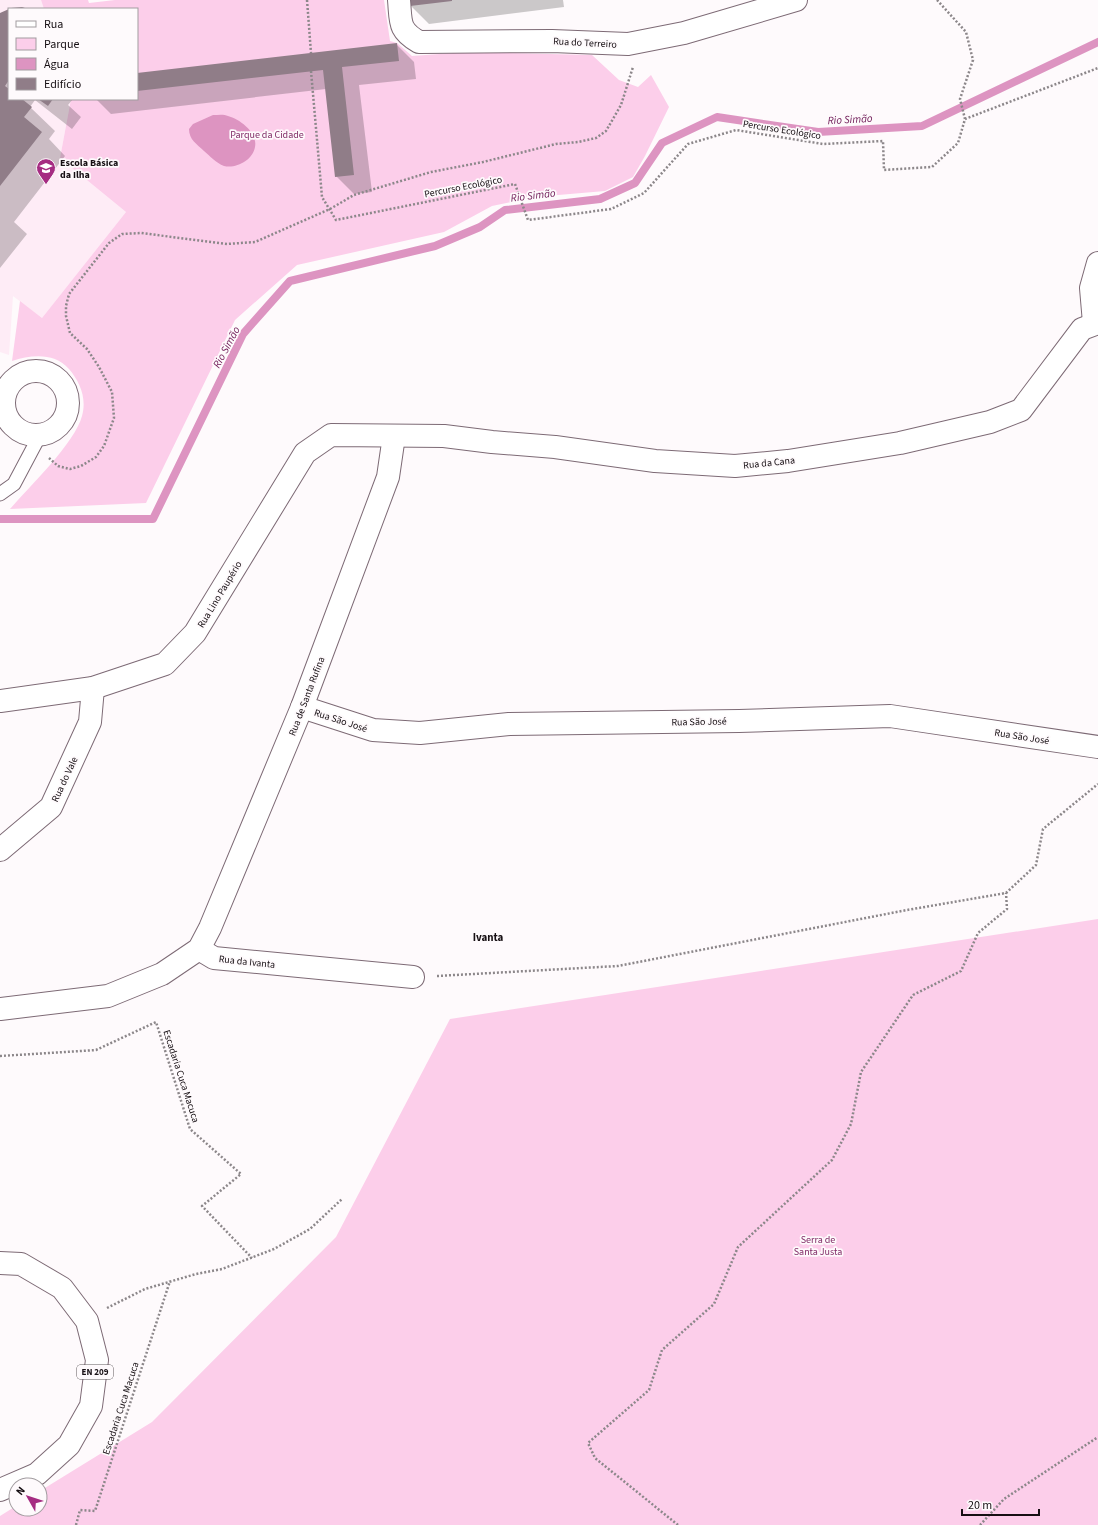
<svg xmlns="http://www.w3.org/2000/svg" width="1098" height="1525" viewBox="0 0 1098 1525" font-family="'Source Sans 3',sans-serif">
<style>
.built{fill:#feecf6}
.green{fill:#fcceea}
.water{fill:#dd94c1}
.shadow{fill:#0003}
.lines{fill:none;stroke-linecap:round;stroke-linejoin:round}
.stream{stroke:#dd94c1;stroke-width:8}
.building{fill:#907d88}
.lane-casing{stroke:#7d6a75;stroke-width:15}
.street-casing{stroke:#7d6a75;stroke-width:24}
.primary-casing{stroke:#7d6a75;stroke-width:24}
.path{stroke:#8c878a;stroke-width:2.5;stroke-dasharray:2 2;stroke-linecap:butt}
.lane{stroke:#fff;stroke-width:13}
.street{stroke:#fff;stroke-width:22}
.primary{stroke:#fff;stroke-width:22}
.labels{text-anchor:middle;stroke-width:3.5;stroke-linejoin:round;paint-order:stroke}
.shield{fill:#fefafc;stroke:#5c5659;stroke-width:1}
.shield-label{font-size:9px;font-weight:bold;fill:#160f13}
.street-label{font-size:10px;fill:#160f13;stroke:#fefafc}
.park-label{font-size:10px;fill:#812c67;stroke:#fefafc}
.poi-label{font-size:10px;font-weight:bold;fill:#160f13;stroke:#fefafc;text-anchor:start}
.water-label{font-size:11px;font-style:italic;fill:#6d1855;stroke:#fefafc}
.neighbourhood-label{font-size:11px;font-weight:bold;fill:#160f13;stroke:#fefafc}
</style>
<rect width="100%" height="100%" fill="#fefafc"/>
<polygon class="built" points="0,0 41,0 44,9 9,9 9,99 71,99 60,158 126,212 42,318 13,296 9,355 0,352"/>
<g class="green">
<path d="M41,0h47l1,3 26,-3h269l6,41 7,2 15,13 55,-4 125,3 27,25 19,7 13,-12 18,32 -24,49 -12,21 -28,14 -70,6 -43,9 -48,26 -147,33 -62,55 -89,183 -136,6c19,-22 65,-66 72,-93 5,-18 -2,-34 -13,-47 -15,-17 -38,-14 -57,-8l8,-60 22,17 84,-106 -66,-54 11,-59h66v-90h-93z"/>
<polygon points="1098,919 1098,1525 0,1525 0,1516 16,1506 16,1509 40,1509 40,1491 152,1422 336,1237 450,1019"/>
</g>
<path class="water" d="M213,115c5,0 11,-1 15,1 12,3 30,17 27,31 -2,13 -19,22 -31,19 -8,-3 -14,-10 -20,-15 -7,-7 -15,-11 -15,-22l4,-5z"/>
<g class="shadow">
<polygon points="409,0 563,0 564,7 429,24 411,6"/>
<polygon points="9,10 9,99 73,99 68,105 81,117 72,129 35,100 30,107 55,131 49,139 65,156 14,222 27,234 0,268 0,15"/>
<polygon points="396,44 414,62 416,79 359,85 372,192 354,194 336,176 326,89 111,114 96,99 137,99 137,74"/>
</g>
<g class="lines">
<polyline class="stream" points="0,519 153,519 243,334 290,281 435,246 480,227 505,210 600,199 635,183 662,143 717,117 818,132 922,126 1098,42"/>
</g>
<g class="building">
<polygon points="408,0 452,0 452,1 410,6"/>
<polygon points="22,7 28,9 11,9 11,8"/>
<polygon points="9,9 9,80 5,86 9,89 9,99 22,99 32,107 24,117 42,132 0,186 0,13"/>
<polygon points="397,43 399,61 342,67 354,175 335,177 323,70 137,91 137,73"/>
<polygon points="38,99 53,99 48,106"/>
</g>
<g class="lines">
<defs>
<polyline id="lane" points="0,494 14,484 40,435"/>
<g id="street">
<path d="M399,0c2,22 -1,30 20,42l133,-1 76,3 56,-11 112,-33"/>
<polyline points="1094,323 1091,288 1098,263"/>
<circle cx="36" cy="403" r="32"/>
<polyline points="0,701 93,688 165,664 195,633 305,453 331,435 444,436 492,442 555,447 655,461 735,466 788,461 900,443 990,422 1021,410 1082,329 1098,323"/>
<polyline points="302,707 373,730 420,733 509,724 739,721 890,716 1098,747"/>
<polyline points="0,850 51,807 90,722 93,688"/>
<polyline points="199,949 214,958 413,977"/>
<polyline points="0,1009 108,996 162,974 199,949 210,928 302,707 388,477 394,436"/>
</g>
<polyline id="primary" points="0,1263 21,1264 62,1288 87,1321 97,1360 91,1406 69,1445 37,1474 0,1490"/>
</defs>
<use href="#lane" class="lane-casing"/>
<use href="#street" class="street-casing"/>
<use href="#primary" class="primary-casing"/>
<g class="path">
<polyline points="307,0 311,53"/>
<polyline points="937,0 966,32 973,60 960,99 965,119"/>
<polyline points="311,71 322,197 336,220 515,184 528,220 611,209 644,193 688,144 736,130 823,144 883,141 884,170 932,167 958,143 965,119 1098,68"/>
<polyline points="49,458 58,466 70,469 81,466 96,457 104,446 114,418 112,392 99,367 87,349 70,333 66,316 66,306 69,294 109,243 122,234 141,233 227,244 255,242 330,209 354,195 431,172 483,162 556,144 578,142 596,138 606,131 621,105 633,67"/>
<polyline points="437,976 618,966 907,910 1006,893 1036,865 1043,829 1098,784"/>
<polyline points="0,1056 96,1050 156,1022 190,1129 241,1174 202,1206 252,1258"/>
<polyline points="107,1308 145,1289 196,1274 222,1269 274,1249 310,1229 342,1199"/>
<polyline points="76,1525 80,1510 95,1511 170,1281"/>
<polyline points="678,1525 595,1458 588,1443 649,1390 662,1350 714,1304 738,1247 832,1160 851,1124 861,1072 913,995 961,971 978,933 1007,909 1006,893"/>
<polyline points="980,1525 1004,1499 1098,1437"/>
</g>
<use href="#lane" class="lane"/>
<use href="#street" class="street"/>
<use href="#primary" class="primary"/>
</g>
<defs>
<symbol id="school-pin" viewBox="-11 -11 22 30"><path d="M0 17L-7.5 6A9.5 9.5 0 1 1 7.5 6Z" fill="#a52c82" stroke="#fefafc"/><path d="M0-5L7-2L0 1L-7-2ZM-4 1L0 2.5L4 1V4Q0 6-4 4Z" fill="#fff"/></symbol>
</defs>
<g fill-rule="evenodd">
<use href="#school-pin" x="35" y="157" width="22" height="30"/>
</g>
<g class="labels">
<rect class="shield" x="77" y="1365" width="36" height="14" rx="3"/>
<g class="shield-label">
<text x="95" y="1375">EN 209</text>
</g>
<g class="street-label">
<text transform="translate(585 42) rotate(3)" y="4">Rua do Terreiro</text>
<text transform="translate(782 129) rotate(9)" y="4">Percurso Ecológico</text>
<text transform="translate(463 186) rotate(-11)" y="4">Percurso Ecológico</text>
<text transform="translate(769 462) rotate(-6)" y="4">Rua da Cana</text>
<text transform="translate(219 594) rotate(-59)" y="4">Rua Lino Paupério</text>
<text transform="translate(306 696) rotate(-69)" y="4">Rua de Santa Rufina</text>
<text transform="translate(341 720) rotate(18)" y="4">Rua São José</text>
<text transform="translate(699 721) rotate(-1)" y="4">Rua São José</text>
<text transform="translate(1022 736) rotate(9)" y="4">Rua São José</text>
<text transform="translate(64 779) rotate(-65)" y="4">Rua do Vale</text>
<text transform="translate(247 961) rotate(6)" y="4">Rua da Ivanta</text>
<text transform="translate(182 1076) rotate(72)" y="4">Escadaria Cuca Macuca</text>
<text transform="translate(120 1408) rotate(-72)" y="4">Escadaria Cuca Macuca</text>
</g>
<g class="park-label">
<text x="267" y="138">Parque da Cidade</text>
<text x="818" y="1243">Serra de<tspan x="818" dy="12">Santa Justa</tspan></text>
</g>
<g class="poi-label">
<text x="60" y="166">Escola Básica<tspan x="60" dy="12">da Ilha</tspan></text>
</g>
<g class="water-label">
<text transform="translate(850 119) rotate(-3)" y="4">Rio Simão</text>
<text transform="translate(533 195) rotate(-7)" y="4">Rio Simão</text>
<text transform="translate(226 347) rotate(-62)" y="4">Rio Simão</text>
</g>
<g class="neighbourhood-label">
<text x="488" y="941">Ivanta</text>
</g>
</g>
<rect x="8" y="8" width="130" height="92" fill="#fefafc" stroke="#a19c9f"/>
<rect x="16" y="21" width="20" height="6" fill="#ffffff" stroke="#a19c9f"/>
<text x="44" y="28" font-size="12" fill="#160f13">Rua</text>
<rect x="16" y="38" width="20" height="12" fill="#fcceea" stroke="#a19c9f"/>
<text x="44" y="48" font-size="12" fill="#160f13">Parque</text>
<rect x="16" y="58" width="20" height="12" fill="#dd94c1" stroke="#a19c9f"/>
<text x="44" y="68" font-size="12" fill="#160f13">Água</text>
<rect x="16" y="78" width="20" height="12" fill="#907d88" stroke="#a19c9f"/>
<text x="44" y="88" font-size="12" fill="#160f13">Edifício</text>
<g transform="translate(28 1497) rotate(309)"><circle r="19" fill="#fefafc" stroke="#a19c9f"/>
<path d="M0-3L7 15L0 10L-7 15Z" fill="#a52c82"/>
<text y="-6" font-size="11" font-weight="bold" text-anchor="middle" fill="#160f13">N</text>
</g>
<path d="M962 1509v6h77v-6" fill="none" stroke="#160f13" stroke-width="2"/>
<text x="968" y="1509" font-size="12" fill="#160f13" stroke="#fefafc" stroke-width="3" paint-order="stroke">20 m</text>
</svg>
